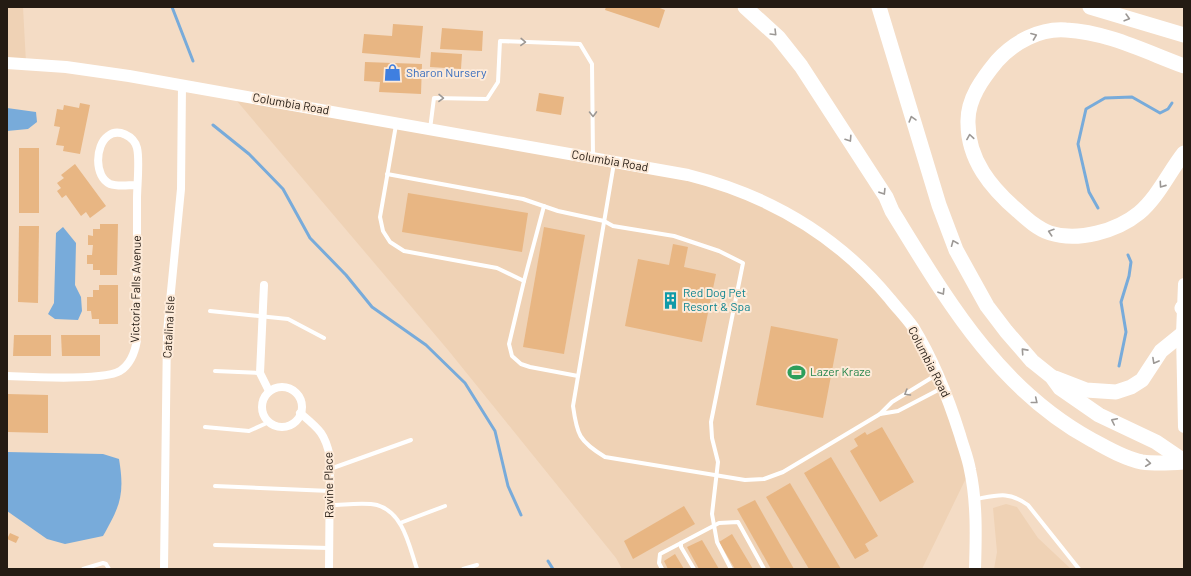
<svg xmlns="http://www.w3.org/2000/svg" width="1191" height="576" viewBox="0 0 1191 576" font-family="Barlow,sans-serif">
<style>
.built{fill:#efd2b5}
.water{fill:#78abda}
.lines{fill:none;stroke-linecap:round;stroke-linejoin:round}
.stream{stroke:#78abda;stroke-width:3}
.building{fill:#e8b683}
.lane{stroke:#fff;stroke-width:4}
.street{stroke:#fff;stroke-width:8}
.secondary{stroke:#fff;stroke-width:12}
.highway{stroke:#fff;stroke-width:15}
.oneway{stroke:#9c9895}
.labels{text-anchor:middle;stroke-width:4;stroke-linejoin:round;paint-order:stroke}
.shop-label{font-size:12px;fill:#366cbe;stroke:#fdead8;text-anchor:start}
.street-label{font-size:12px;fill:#241b13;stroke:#fdead8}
.culture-label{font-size:12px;fill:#0d838f;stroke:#fdead8;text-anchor:start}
.leisure-label{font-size:12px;fill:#27864d;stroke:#fdead8;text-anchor:start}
</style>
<rect width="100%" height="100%" fill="#f4dcc5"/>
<g class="built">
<polygon points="7,7 23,7 26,63 7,63"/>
<polygon points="231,94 688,175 811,227 912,326 970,470 922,569 622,569 616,558 448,350"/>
<polygon points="1006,504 1017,507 1038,538 1071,569 994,569 997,552 993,508"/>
</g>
<g class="water">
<polygon points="7,108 36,112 37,122 28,129 7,131"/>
<polygon points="63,227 76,243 75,285 81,297 82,311 78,320 55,319 48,314 54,303 56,233"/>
<path d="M7,452l96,2 16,5c6,36 1,47 -16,77l-38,8 -18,-5 -40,-28z"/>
</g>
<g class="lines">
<g class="stream">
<polyline points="172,7 193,61"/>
<polyline points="213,125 249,154 283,189 310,238 346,275 372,307 426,345 465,383 495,431 508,486 521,515"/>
<polyline points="1098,208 1089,192 1078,144 1086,109 1105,98 1132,97 1160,113 1168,109 1172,103"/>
<polyline points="1119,366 1126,332 1121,302 1129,276 1131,262 1128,255"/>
<polyline points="548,561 553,569"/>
</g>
</g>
<g class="building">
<polygon points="606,7 657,7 665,10 659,28 605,10"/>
<polygon points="393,24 423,26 420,58 362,53 364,34 392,36"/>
<polygon points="442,28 483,31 482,51 440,49"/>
<polygon points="431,52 462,54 461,69 430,67"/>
<polygon points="365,62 422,64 421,94 379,92 380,82 364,81"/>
<polygon points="539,93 564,97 561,115 536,111"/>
<polygon points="80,103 90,105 80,154 63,151 64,146 56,145 60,127 54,126 57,109 63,110 64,105 79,108"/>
<rect x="19" y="148" width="20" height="65"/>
<polygon points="75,164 106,206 90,218 86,212 81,216 66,195 62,198 57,191 61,188 57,183 64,178 61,175"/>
<polygon points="408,193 528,213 522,252 402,232"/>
<polygon points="100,224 118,224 117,275 100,275 100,270 93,270 93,264 87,264 87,255 92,255 93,245 88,245 88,235 93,236 93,229 100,229"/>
<polygon points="19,226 39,226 38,303 18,302"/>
<polygon points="544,227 585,235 564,354 523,347"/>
<polygon points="673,244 688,247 684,267 716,274 702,342 625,326 638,259 669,265"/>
<polygon points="99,285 118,285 118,324 99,324 99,319 92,319 91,311 87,311 87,297 93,297 93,290 99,290"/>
<polygon points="771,326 838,339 823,418 756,405"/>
<polygon points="14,335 51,335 51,356 13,356"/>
<polygon points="61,335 100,335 100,356 62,356"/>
<polygon points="7,394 48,395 48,433 7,432"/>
<polygon points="882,427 914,482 880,502 850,451 858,446 854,439 865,432 867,435"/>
<polygon points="831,457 878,536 865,544 869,551 855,559 804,473"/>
<polygon points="790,483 841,569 809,569 766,497"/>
<polygon points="755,500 794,569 771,569 737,509"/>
<polygon points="684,506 695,524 633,559 624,541"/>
<polygon points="10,533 19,537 16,543 7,539"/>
<polygon points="732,534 753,569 735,569 719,542"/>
<polygon points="702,540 719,569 699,569 687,547"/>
<polygon points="675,554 684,569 668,569 664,561"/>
</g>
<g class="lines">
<g class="lane">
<polyline points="396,125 380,217 383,231 390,242 404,251 497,268 524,281 509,344 512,356 521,364 530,367 578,376"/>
<polyline points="430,129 434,98 487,99 498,82 500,41 580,44 592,64 593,156"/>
<path d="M614,163l-41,243c4,29 6,35 32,51l140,23 19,-1 19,-7 97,-58 12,-12 44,-27"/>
<polyline points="387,174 523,199 558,211 604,221 613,226 674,236 719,251 743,263 711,422 712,438 718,462 712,514 717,542 731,569"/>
<polyline points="524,281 544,206"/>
<polyline points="210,311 288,319 324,338"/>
<polyline points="215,371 260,373"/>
<polyline points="880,414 898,411 942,388"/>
<polyline points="205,427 249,431 269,422"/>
<polyline points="330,469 411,440"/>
<polyline points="215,486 330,491"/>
<path d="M976,499c22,-4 33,-8 52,6l51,64"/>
<path d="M330,505c13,0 35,-3 47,0 27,8 32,41 40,64"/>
<polyline points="400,523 445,506"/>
<polyline points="215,545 329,548"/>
<polyline points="83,569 103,563 106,564 109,569"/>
<polyline points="463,569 477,565"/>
<polyline points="662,569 659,563 660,554 681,543"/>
<polyline points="694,569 681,547 681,543 719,523 738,522 764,569"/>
</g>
<g class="street">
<polyline points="264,285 260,373 269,391"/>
<path d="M7,376c24,1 95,5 113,-5 11,-7 15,-19 17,-31 0,-47 0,-94 0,-141 0,-13 3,-39 0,-51 -3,-12 -19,-20 -29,-12 -13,9 -14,41 2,48 8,3 18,1 27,1"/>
<circle cx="282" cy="407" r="20"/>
<path d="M300,413c19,16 25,20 30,44l-1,112"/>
<polyline points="164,569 167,332 181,189 182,85"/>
</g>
<g class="secondary">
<path d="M7,63l59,4 63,9 559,99c80,20 149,60 202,124 7,9 16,18 23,28 21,34 35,70 47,108 3,11 8,23 10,35 7,32 6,67 5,99"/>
<polyline points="1184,284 1182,334 1184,427"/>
</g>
<g class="highway">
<path d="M745,7l33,30 23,29 85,131 6,14c55,89 105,177 200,229 15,8 33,19 50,22 14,2 28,1 42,0"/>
<polyline points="879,7 939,205 956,250 987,306 1006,331 1032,361 1052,377 1060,388 1099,415 1156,442 1184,461"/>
<polyline points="1090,7 1184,35"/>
<path d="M1184,66c-38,-14 -77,-34 -118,-36 -26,-2 -52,12 -69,31 -14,17 -30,38 -29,62 0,37 23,65 50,88 10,9 20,18 32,22 28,9 67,-2 89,-20 19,-16 30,-41 45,-60"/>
<polyline points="1182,308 1184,307"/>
<polyline points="1055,378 1086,390 1116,392 1131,387 1142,380 1161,351 1182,334"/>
</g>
</g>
<defs><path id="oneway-chevron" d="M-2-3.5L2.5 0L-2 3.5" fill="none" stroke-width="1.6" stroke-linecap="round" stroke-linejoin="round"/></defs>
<g class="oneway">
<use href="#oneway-chevron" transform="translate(1127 18) rotate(16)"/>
<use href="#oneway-chevron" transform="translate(774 33) rotate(45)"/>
<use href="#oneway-chevron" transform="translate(1034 36) rotate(-21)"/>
<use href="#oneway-chevron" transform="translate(523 42) rotate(2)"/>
<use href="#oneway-chevron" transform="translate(441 98) rotate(1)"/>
<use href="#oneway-chevron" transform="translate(593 114) rotate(89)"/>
<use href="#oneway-chevron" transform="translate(912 119) rotate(-106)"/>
<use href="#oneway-chevron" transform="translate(970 137) rotate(-99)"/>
<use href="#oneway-chevron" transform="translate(849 139) rotate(57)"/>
<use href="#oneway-chevron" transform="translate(1162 185) rotate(125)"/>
<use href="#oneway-chevron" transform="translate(883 192) rotate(58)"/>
<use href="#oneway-chevron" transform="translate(1051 232) rotate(-162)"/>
<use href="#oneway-chevron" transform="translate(954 243) rotate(-112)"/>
<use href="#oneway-chevron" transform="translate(942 292) rotate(58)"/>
<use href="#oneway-chevron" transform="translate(1024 351) rotate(-132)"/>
<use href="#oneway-chevron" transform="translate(1155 361) rotate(119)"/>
<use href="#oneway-chevron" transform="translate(907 393) rotate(149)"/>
<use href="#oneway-chevron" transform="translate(1035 401) rotate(39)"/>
<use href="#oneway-chevron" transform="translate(1114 421) rotate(-154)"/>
<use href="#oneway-chevron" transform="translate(1148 463) rotate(6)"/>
</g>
<defs>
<symbol id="shop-bare" viewBox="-9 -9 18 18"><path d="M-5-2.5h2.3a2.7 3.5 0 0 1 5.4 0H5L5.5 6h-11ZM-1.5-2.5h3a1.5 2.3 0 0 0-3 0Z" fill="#3f7fe0" stroke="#fdead8" stroke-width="2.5" paint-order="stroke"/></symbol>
<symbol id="building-bare" viewBox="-9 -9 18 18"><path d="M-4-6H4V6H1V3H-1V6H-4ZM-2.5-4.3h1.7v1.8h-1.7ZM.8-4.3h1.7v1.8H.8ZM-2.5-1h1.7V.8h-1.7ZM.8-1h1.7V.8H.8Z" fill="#0f9aa8" stroke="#fdead8" stroke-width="2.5" paint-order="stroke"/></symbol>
<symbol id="stadium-bare" viewBox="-9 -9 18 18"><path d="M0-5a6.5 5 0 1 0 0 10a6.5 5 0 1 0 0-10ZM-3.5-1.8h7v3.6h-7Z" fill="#2e9e5b" stroke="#fdead8" stroke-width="2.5" paint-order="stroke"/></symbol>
</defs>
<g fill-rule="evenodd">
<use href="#shop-bare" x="380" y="60" width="25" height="25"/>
<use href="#building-bare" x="658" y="288" width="25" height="25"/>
<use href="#stadium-bare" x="784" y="360" width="25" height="25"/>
</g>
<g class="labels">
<g class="shop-label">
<text x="406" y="77">Sharon Nursery</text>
</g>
<g class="street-label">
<text transform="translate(291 104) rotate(10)" y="4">Columbia Road</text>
<text transform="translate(610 161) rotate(10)" y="4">Columbia Road</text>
<text transform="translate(136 289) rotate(-89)" y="4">Victoria Falls Avenue</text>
<text transform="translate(169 327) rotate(-87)" y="4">Catalina Isle</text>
<text transform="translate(929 362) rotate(63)" y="4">Columbia Road</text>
<text transform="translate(329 485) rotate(-91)" y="4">Ravine Place</text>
</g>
<g class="culture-label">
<text x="683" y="297">Red Dog Pet<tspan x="683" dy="14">Resort &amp; Spa</tspan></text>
</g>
<g class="leisure-label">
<text x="810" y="376">Lazer Kraze</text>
</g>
</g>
<rect width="1191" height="576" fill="none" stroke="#241b13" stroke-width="16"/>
</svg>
